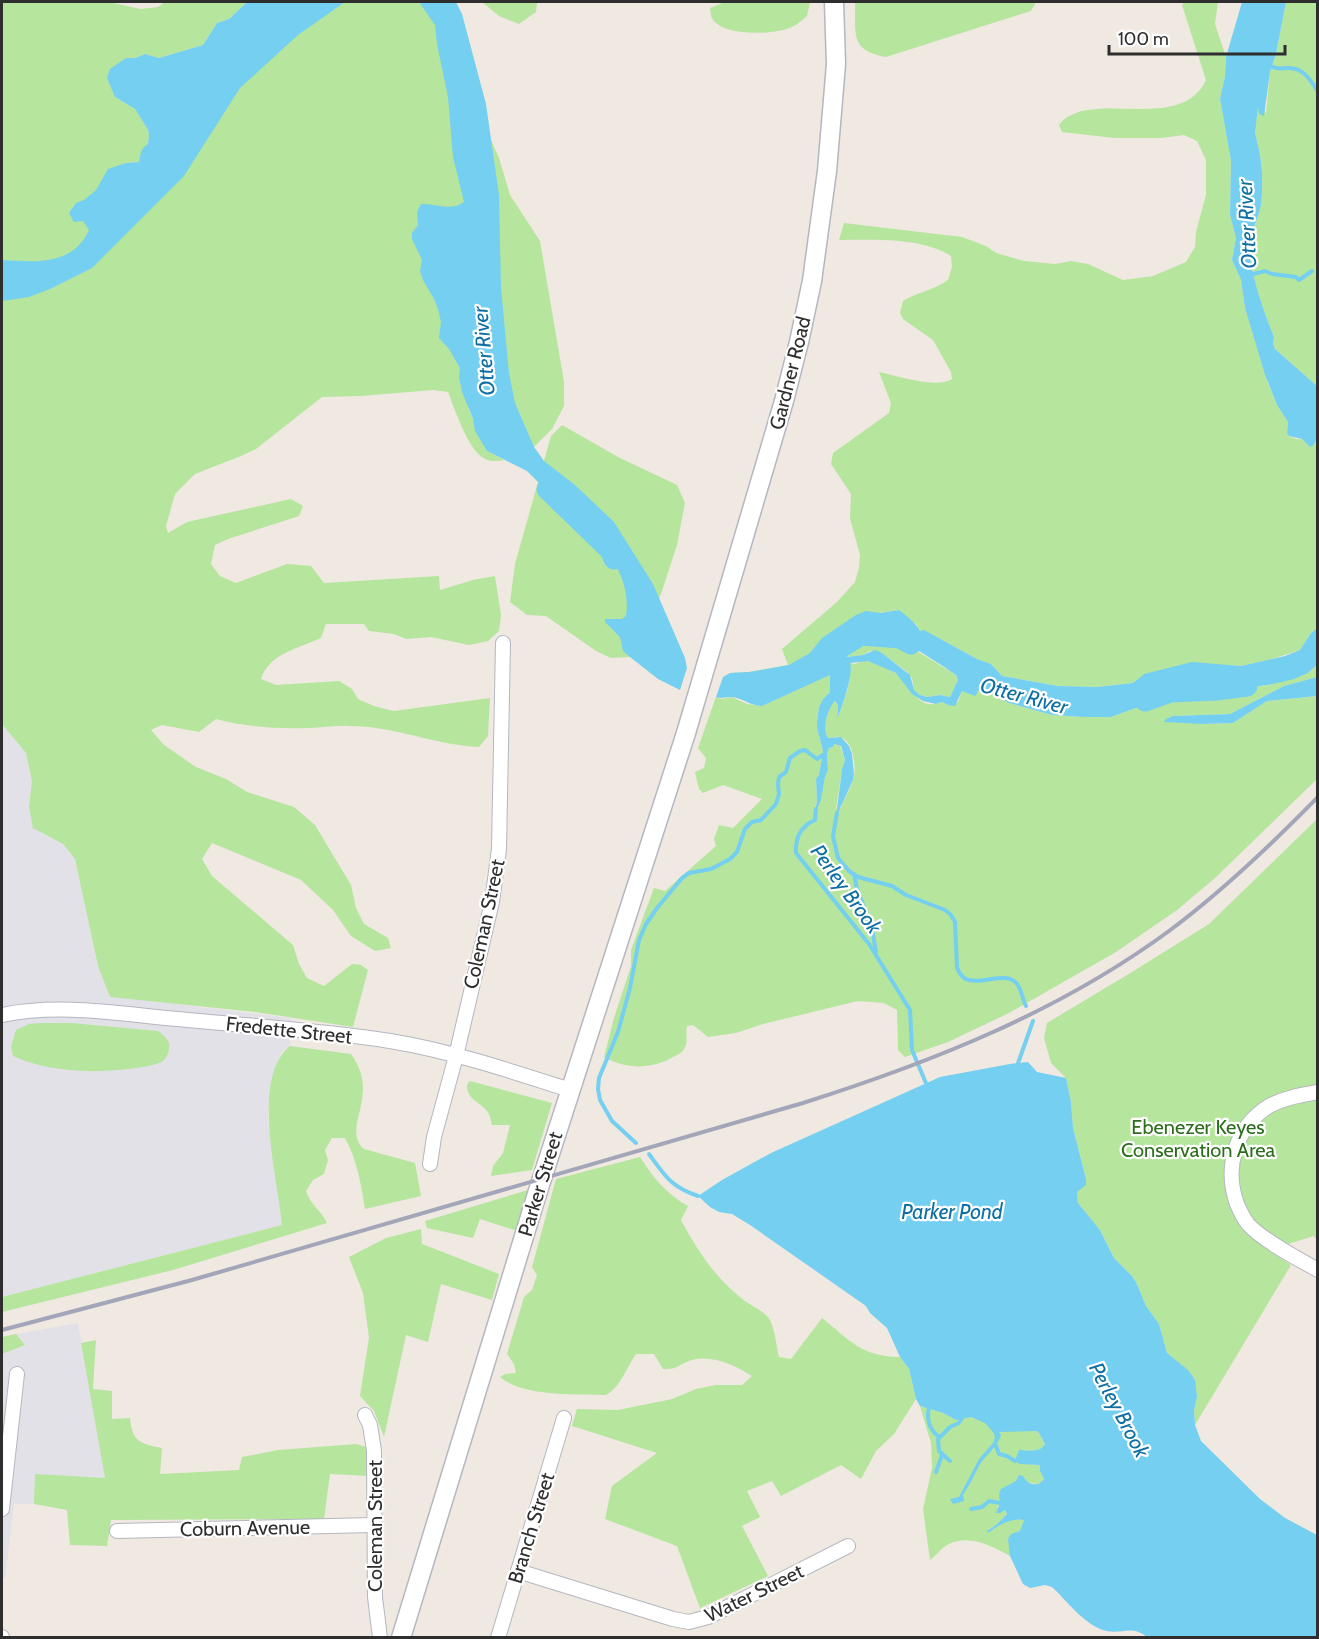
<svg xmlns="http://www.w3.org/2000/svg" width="1319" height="1639" viewBox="0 0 1319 1639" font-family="Cabin,sans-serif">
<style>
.industrial{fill:#e3e1e8}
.green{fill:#b6e59e}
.water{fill:#75cff0;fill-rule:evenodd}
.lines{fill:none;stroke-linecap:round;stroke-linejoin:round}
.stream{stroke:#75cff0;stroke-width:4}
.river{stroke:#75cff0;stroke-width:21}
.minor-casing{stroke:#b4b7c1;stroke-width:16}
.secondary-casing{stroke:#b4b7c1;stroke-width:21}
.minor{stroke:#fff;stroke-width:14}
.secondary{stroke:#fff;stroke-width:18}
.rail{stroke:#a3a6b8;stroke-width:4}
.labels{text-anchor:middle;stroke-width:4.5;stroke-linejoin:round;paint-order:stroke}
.street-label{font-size:20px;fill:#2e2e2e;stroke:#fff}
.park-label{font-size:20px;fill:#2c6e1b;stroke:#fff}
.water-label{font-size:21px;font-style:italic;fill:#0d6fa3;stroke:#fff}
</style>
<rect width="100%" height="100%" fill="#efe9e1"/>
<g class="industrial">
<polygon points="2,724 26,753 32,781 29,807 43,834 63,844 75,859 98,966 110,996 291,1018 290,1046 281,1053 269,1093 268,1119 282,1225 2,1297"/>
<polygon points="78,1323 105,1478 35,1475 34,1504 14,1504 5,1578 2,1578 2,1351 25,1345 16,1334"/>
</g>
<g class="green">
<path d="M2,2h107l32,7 17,-2 7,-5h82l-18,17 -12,4 -14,22 -44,13 -14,-4 -10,4h-9l-11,39 20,12 13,21 1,5 -1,9 -9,18 -13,1 -7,4 4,21 74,-76 131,-110h97l28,53 46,103 11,37 30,46 24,141v24l-12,23 -18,18 -66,-39 19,43 17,9c-6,1 -13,2 -19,-1 -17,-8 -30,-50 -37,-67l-15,-2 -72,6 -39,1 -66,52 -15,7 -46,18 -20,20 -9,32 2,7 19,-11 104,-23 12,7 -4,10 -71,23 -13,6 -4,19 9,12 16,7 51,-19 24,2 13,17 115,-7 1,14 33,-10 22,-4 6,39 -2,16 -11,10 -19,4 -38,-8 -25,2 -12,-5 -25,-3 -5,-7h-38l-5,14c-21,10 -52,15 -60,41l15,6 63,-4 13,8 6,10 16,7 20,5 96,-13 -2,38 -9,11c-44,-2 -85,-21 -129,-21 -13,-1 -28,2 -41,2 -32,1 -62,-1 -93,-9l-17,13 -37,-7 -11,5 13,15 32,22 30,12 21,13 47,15 21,18 36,60 5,23 8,16 24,14 3,10 -16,3 -24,-15 -18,-26 -32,-30 -89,-37 -10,16 10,17 81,69 6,19 8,14 17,8 28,-22 9,1 7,5 -15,57 -98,-15 -145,-15 -12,-31 -23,-107 -12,-15 -30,-16 -4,-21 3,-26 -6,-28 -24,-29z"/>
<polygon points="482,2 537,2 536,12 519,24 499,16"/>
<path d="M725,2h85l-3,14c-5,4 -10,9 -15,11 -16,8 -71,10 -80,-9 -1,-1 -2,-9 -2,-10z"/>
<path d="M855,2h181l-5,9 -145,46c-37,-6 -30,-24 -31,-55z"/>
<path d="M1184,2h34l-3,22 11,33 -1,19 -5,23 11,62 -1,54 6,23 -4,22 9,20 4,28 23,76 9,21 11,17 -1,11 2,3 7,3 19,1 2,-2v190l-6,5 -11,17 -31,10 -28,6 -14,-1 -83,9 -11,9 -36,4 -39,-1 -56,-10 -11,-12 -14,-5 -33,-18 -24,-10 -4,-7 -8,-4 -9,-10 -20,3v21l28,11 49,30 2,5 -8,17 -10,-2 -13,2 -7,-2 -6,-5 -2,-12 -5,-6 -25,-19 -12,-2 -7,4 -16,2 -3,-3 6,-10 -79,44 -41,-15 19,-1 39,-7 -6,-16 55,-47 18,-20 4,-14 1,-13 -10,-37 1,-24 -20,-30 2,-11 56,-40 2,-10 -12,-31c19,4 57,17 73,7l-1,-7 -18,-32 -30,-21 -3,-6 3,-12c15,-9 31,-11 45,-21l4,-13 -1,-11c-31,-19 -77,-16 -112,-16l5,-17 118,14 24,9 10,7 28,8 31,3 16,-3 17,3 35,16 30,-4 33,-14 9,-15 1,-15 10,-37v-35l-9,-19 -13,-6 -23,3h-47l-52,-6 -3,-7c29,-38 122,10 147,-45l-24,-75z"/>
<path d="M1286,2h31v384l-42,-37 -2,-5 1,-7c-10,-25 -21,-53 -24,-79 -2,-18 7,-33 10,-50 3,-11 2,-25 2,-36 -2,-40 -25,-79 -13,-118l7,-1 2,25 -2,16 10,20 4,-42 6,-18z"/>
<polygon points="562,425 618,457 677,485 685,503 677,545 661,594 630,657 611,658 596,651 546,616 527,615 510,602 515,564 551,436"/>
<path d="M864,660c10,2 23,9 32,13 15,8 19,40 46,29l6,3 10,-3 4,-11 24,-1 23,13 43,12 31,2h28l41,-15 26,-14 12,-1 35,4 48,-7 35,-11 9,-8v12l-33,9 -54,28 -57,2 30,8 30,-1 34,-22 50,-5v83l-103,100 -37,31 -61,42 -107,61 -61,29 -43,15 -7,-7 -1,-40 -13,-7 -26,-2 -95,23 -27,9 -28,4 -15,-12 -6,1c-2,8 2,16 -3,23 -2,4 -7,6 -11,8 -22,13 -47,12 -69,0l10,-39 17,-52v-16l23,-62 11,3 51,-45 -2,-7 5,-14 14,3 29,-29 -39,-14 -20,8 -4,-4 -4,-17 9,-4 2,-10 -8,-10 18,-51 6,2 10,-2 15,7 15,2 68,-32v18l-7,7 -4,8 -2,15v6l6,23 -4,24 -3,5 1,21 -3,13 7,-14 4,-24 3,-6 -1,-16 2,-6 4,-1v-3l7,2 5,14 -3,9 -6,40 5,-1c3,-10 9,-18 12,-28 4,-11 1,-42 -15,-43 -3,-1 -6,1 -10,1 -6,-9 -1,-28 6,-37l4,4 -1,14c6,-15 17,-41 12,-56l6,1z"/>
<polygon points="1317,819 1317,1240 1314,1236 1268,1250 1291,1265 1195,1425 1194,1410 1197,1397 1175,1361 1167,1353 1159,1324 1146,1306 1137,1284 1132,1276 1114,1258 1100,1230 1078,1203 1077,1192 1086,1179 1073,1128 1071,1102 1066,1078 1051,1063 1044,1038 1047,1023 1132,972 1209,924"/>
<path d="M41,1023h31l86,8c6,5 13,9 11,18 0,4 -3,9 -6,12 -12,8 -63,11 -78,10 -23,-1 -51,-5 -72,-15l-2,-9 5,-17 13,-6z"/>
<path d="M290,1046l61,8c10,13 14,29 11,45 -2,18 -13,37 2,50l51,14 6,33 -56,13c-4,-25 -8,-49 -20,-71h-13l-7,12 3,10 -4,14 -11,6 -7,11c5,15 16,20 21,32l-154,47 -171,42v-15l280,-72c-4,-46 -32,-147 8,-179z"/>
<path d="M470,1081l82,22 -20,67 -41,6 2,-10 10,-13 7,-28h-18c-1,-4 -2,-11 -5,-14 -8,-10 -20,-11 -20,-26z"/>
<path d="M640,1157c13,20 26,37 48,49l-7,14c16,30 33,56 60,78 8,7 20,11 27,19 7,10 8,28 11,40l12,2 31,-41c29,23 38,38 78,39l9,12 7,30 -22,35 -18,17 -15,28 -20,-14 -60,31 -9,-15 -25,10 13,26 -18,9 26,50 -68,32 -23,-62 -72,-27 7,-33 45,-33 -85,-27 5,-17 41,1 54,-11 24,-10 20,-4h26l10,-9c-16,-11 -44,-23 -63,-15 -13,5 -10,8 -26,8l-9,-15h-18c-9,13 -16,34 -30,41 -29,-1 -83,2 -106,-18l5,-3 11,-1 -2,-9 -7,-10 17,-57 8,-7 5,-15 -5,-8 24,-88z"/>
<polygon points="528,1190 517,1231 480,1219 473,1238 427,1228 425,1221"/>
<polygon points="421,1229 422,1244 499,1274 492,1300 441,1284 428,1342 406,1335 384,1437 374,1411 360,1396 369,1338 363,1293 349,1257 386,1238"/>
<polygon points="16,1334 25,1345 2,1354 2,1337"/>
<path d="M96,1340l-3,49 19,2v28l18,-1c2,24 11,26 32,30l-2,26 79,-4 3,-13 36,-7 78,-6 10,3 4,6 -1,23 -39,-2 -6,45 -213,1 -4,26 -37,-1 -3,-35 -33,-6 1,-30 70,4 -24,-135z"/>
<path d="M920,1406l23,7 13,7 14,-3 49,14h17l3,2 6,11c-5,9 -17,6 -26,6l14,15h7v6l4,8 -5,5c-6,0 -9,-2 -15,-3 -16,-3 -20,16 -27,27l8,2 2,4 -10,10 -8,5 -1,4c10,-8 24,-16 36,-13l-4,12c-11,3 -10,14 -10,24 -18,-10 -40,-22 -61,-12 -7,3 -12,11 -19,16l-7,-51 9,-41 -1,-25z"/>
</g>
<g class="water">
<path d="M247,2h98l-47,33 -58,53 -56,88 -92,92 -42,21 -21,8 -27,4v-41c33,2 71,6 87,-30l-6,-9 -9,1 -5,-9 7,-10 8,-3 12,-10 12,-21 18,-6 13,-1c2,-8 1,-13 9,-18l1,-9 -1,-5 -13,-21 -20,-12 -8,-19 3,-9 16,-11h9l10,-4 14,4 44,-13 14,-22 12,-4z"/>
<path d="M419,2h37l6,12 24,90 13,91 2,93 8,85 6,30 19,44 10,14 31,24 39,37 39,62 32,74 2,10 -7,22 -22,-11 -28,-22 -7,-6 -3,-14 -15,-15v-3h17l4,-3c7,-43 -29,-80 -57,-107l-15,2 -5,-11 2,-4 -2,-3 -22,-22 -40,-20 -12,-20 -2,-12 -11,-27 -3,-15 1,-9 -11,-19 -10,-11 2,-16 -3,-13 -4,-10 -11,-19 -3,-9 2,-11 -10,-21v-6l6,-8 -1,-13 4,-8c16,-1 29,8 43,-2l-11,-45 -5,-60 -11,-53 -2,-19z"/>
<path d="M1242,2h44l-10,52 -6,18 -6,44 -5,-2 -3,-20 2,-16 -2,-25 -7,1c-12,39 11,79 13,118 0,11 1,25 -2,37 -4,16 -12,31 -10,49 4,26 14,54 24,79l-1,7 2,5 42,37v52l-4,8 -3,1 -8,-8 -13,-3 -2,-3 1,-11 -11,-17 -12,-30 -20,-67 -4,-28 -9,-20 4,-22 -6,-23 1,-54 -11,-62 5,-23 1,-19z"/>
<path d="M899,610c8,6 17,13 21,21l4,-1 53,29 14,5 11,12 56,10 39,1 36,-4 11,-9 48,-12 49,4 44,-10 15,-6 11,-17 6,-5v37l-9,8 -14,6 -21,5 -48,7 -35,-4 -12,1 -26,14 -41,15h-28l-31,-2 -43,-12 -23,-12 -7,-1 -4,6 -13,-5 -7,15 -7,-1 -6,-3 -6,2 -13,-3 -11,-7 -16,-21 -28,-12 -18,2c4,10 -8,45 -13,56l1,-14 -3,-4c-8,8 -13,28 -7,37l13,-1 8,9 3,8 2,20 -1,6 -17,37 6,-48 3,-9 -4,-14 -7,-2 -1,3 -4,1 -2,6 1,16 -3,7 -4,23 -7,16 3,-15 -1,-22 3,-4 4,-24 -6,-23v-6l2,-15 4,-8 7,-7v-17l-68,31c-12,0 -21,-9 -31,-9 -7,0 -9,2 -15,0l7,-20 7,-4 19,-1 40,-7 21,-12 12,-15 34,-23 10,-4 14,2zM866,633c33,2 63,24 90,42l2,5 -8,17 -10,-2 -13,2 -7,-2 -6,-5 -4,-15 -28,-22 -7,-3 -12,5 -16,2 -3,-3 2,-7z"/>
<polygon points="1317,677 1317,696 1267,701 1233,723 1203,724 1164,722 1166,719 1173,716 1230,714 1284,686"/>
<path d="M1028,1062l9,10 29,6 5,24 2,26 13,51v6l-9,7 1,11 22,27 14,28 18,18 5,8 9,22 13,18 8,29 21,17 7,10 2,17 -3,13 1,15 6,16 59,58 25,19 32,17v102l-169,1c-16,-15 -28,-2 -45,-8 -20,-7 -36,-29 -51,-43l-7,-2 -15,3 -7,-4 -13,-28 -2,-17 3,-5 9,-3 4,-11c-12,-3 -27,6 -36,13l-1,-2 10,-7 10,-10 -2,-4 -5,3h-4l4,-10 -1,-9 2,-5 15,-8 3,-6 4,1c4,7 9,9 16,8l5,-5 -4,-8v-6l-20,-1 -5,-3 4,-11c9,0 21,3 26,-6l-6,-11 -3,-2 -37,1 2,3c-4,13 -15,19 -22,31 -5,10 -10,20 -16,29l1,6 -11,3 -3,-5 9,-2 20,-38 14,-16 2,-6 -2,-5 -8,-9 -14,-6 -15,3 -13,-7 -23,-7 -4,-7 -7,-30 -9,-12 -13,-29 -17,-15 -4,-7 -116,-81 -18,-11 -13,-2 -9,-5 -12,-11 24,-16 49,-27 169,-76 70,-13z"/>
</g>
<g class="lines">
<g class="stream">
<path d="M1270,66c7,4 11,2 19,2 15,0 22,13 29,24"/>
<polyline points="1249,275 1265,271 1272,274 1296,277 1299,280 1312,271"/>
<polyline points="844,659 848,644"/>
<path d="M816,809l-1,11c-14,6 -20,17 -19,33l73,91 41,66 2,40 16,38"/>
<path d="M837,813l-4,23 5,22 11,13 9,6 34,9 14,9 39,15 6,5 4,7 2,46c2,4 5,10 9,11 14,7 40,-9 51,5 5,6 5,15 9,22"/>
<polyline points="854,874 857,889 872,928 876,952"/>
<polyline points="1017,1066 1033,1021"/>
<polyline points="636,1143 612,1121 600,1100 598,1089 599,1078 618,1032 630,988 639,940 646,924 657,908 682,878 689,873 711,869 730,859 737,852 745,829 752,822 761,820 776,804 779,794 778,784 779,777 786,772 790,758 800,751 805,750 817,759 823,755"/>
<path d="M649,1154c16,22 22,33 49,42"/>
<path d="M929,1408c-3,11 1,22 9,28"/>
<polyline points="996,1446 999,1454 1007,1456 1015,1461"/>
<polyline points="950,1461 939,1451 938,1439 950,1427 959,1423 962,1418"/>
<polyline points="936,1472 942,1455"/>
<polyline points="971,1509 982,1507 989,1501 1000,1503"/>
</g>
<g class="river">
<polyline points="1245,128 1259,2"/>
<polyline points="547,489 610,550 614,559"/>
<polyline points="840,648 861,635 900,638 911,644"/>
<polyline points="1145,701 1170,692 1216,690 1247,686"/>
</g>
<defs>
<g id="minor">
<path d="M2,1015c58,-12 118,-1 176,4 71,7 142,11 212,22 61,10 121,30 180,49"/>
<path d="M1318,1092c-17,3 -34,6 -49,14 -34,21 -45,62 -32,98 3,7 6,14 11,20 14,16 50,35 70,46"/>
<polyline points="430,1164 434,1137 456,1056 492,902 499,849 503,643"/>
<polyline points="365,1415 370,1425 374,1451 375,1597 380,1638"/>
<polyline points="2,1509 17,1374"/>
<polyline points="117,1531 374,1525"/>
<polyline points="518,1571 673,1619 689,1622 708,1617 848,1546"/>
<polyline points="2,1637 2,1638"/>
<polyline points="498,1638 564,1418"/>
</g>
<polyline id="secondary" points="401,1638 537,1194 686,733 784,401 799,342 812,281 827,171 836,64 834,2"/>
</defs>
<use href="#minor" class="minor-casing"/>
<use href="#secondary" class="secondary-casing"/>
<use href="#minor" class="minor"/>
<use href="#secondary" class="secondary"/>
<path class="rail" d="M2,1330l190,-50 611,-177c129,-41 256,-91 366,-172 54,-40 102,-86 149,-134"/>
</g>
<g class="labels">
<g class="street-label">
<text transform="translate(790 373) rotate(-76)" y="7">Gardner Road</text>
<text transform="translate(484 924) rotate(-78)" y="7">Coleman Street</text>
<text transform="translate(289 1030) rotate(6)" y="7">Fredette Street</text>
<text transform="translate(540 1184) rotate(-73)" y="7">Parker Street</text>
<text transform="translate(375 1526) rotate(-90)" y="7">Coleman Street</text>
<text transform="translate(245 1528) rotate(-1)" y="7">Coburn Avenue</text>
<text transform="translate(531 1528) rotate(-73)" y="7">Branch Street</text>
<text transform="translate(754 1593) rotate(-26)" y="7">Water Street</text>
</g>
<g class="park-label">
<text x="1198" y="1134">Ebenezer Keyes<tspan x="1198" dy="23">Conservation Area</tspan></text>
</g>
<g class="water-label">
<text transform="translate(1247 224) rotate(-93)" y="7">Otter River</text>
<text transform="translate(484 351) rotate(-95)" y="7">Otter River</text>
<text transform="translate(1024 696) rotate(15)" y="7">Otter River</text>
<text transform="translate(846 889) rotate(54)" y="7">Perley Brook</text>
<text x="952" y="1219">Parker Pond</text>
<text transform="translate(1119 1410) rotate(62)" y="7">Perley Brook</text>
</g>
</g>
<rect width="1319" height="1639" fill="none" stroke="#2e2e2e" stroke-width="6"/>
<path d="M1109 45v9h176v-9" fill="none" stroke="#2e2e2e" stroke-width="3"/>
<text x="1118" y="45" font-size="18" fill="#2e2e2e" stroke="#ffffff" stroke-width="4.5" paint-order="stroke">100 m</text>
</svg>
